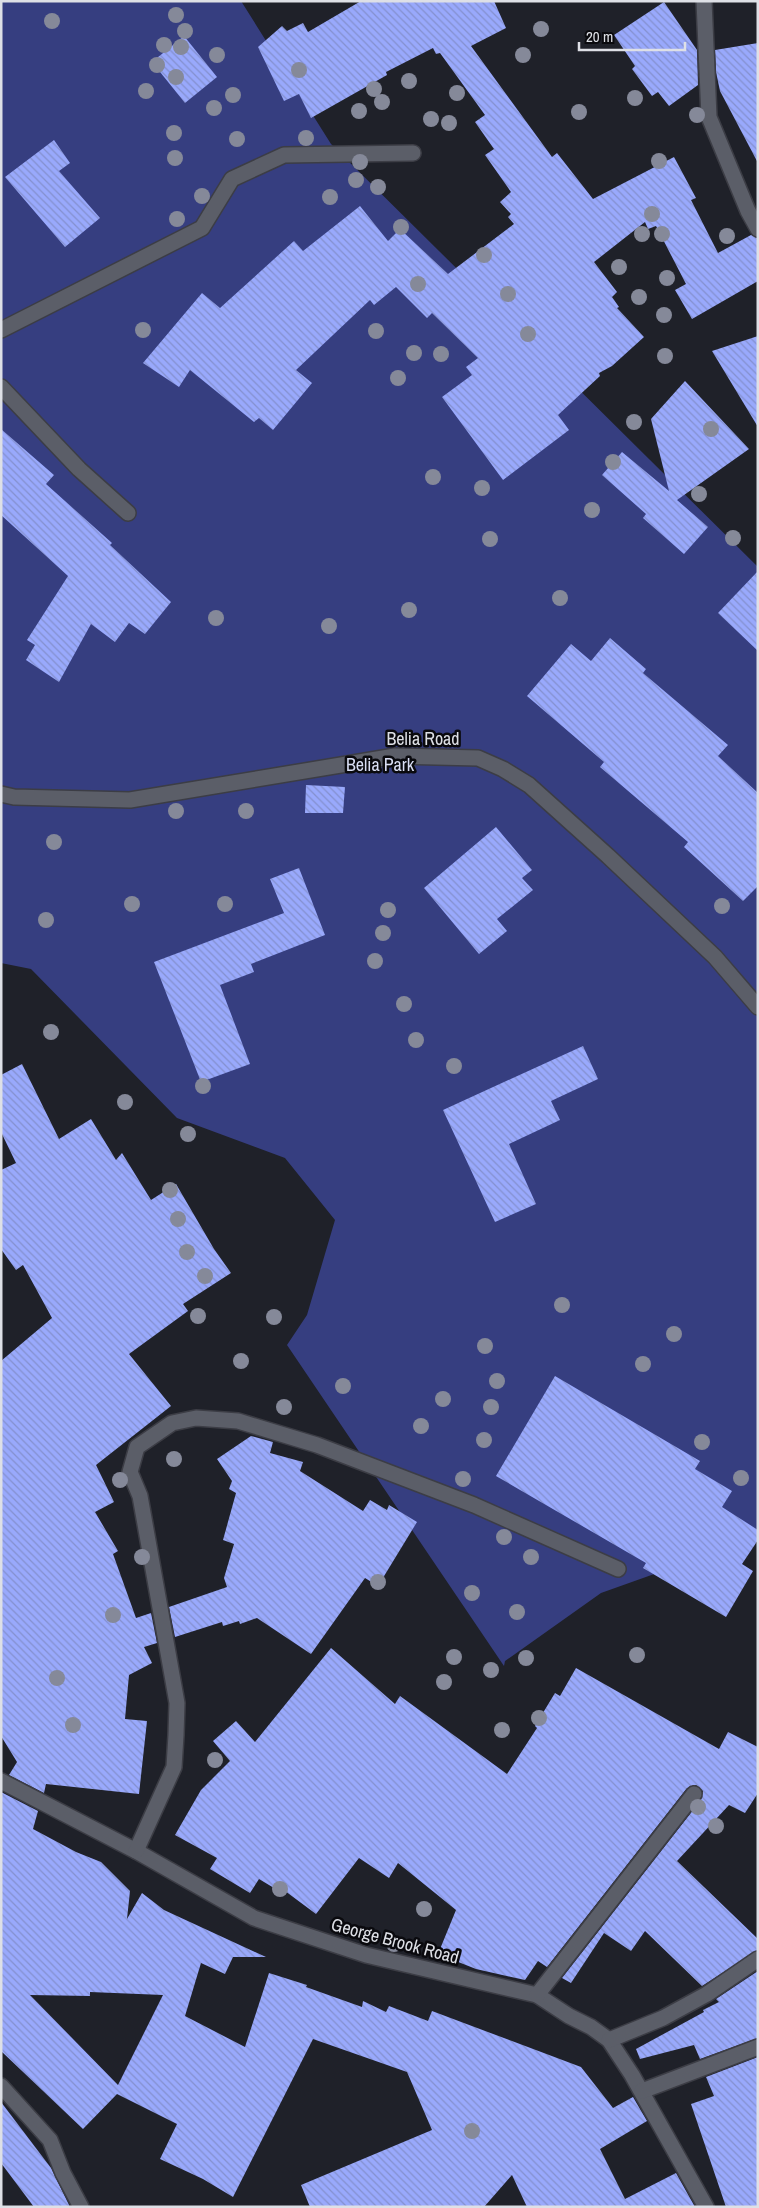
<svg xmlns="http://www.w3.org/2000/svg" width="759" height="2208" viewBox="0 0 759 2208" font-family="'Archivo Narrow',sans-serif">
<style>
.park{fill:#363e80}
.building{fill:url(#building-back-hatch);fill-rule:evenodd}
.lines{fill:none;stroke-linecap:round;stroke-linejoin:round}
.minor-casing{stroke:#3c3d45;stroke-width:18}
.minor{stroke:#5b5e68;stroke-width:15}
.tree{fill:#858999}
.labels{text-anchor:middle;stroke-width:5;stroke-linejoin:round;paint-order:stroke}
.street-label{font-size:18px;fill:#dee0e6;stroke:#0a0a0e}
.park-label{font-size:18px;fill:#d9def4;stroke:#0a0a0e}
</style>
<defs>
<pattern id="building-back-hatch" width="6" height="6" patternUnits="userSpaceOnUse" patternTransform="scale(1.25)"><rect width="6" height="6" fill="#99a9fc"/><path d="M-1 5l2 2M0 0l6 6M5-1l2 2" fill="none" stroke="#8490ce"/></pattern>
</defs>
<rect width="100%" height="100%" fill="#1f2129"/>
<polygon class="park" points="1,1 241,1 331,144 758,567 758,1537 601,1593 505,1661 504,1666 287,1345 307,1315 335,1220 285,1158 177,1118 31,969 1,963"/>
<g class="building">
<polygon points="361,1 494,1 506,28 471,46 552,157 557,153 593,199 674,157 696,198 691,200 718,253 751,235 758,238 758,281 692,319 675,290 686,284 656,226 648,229 645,222 594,262 617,292 612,297 619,307 617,308 644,337 612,366 599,373 600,376 558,415 569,430 503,480 442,397 472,375 466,367 478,358 432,313 427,318 396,287 374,305 370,300 296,370 312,383 273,430 259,418 254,422 190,370 179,387 143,363 202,293 220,308 294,241 303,251 360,206 388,241 400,229 448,274 514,224 508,217 511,214 500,202 511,192 485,155 494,149 475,122 485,115 440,53 436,54 433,48 386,72 387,75 311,118 299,94 284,101 258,47 282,26 287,31 303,23 308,32"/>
<polygon points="664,2 697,50 698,85 669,106 658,92 652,96 632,69 635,66 614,35"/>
<polygon points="184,36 217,77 185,103 152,62"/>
<polygon points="758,43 758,163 720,91 716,72 715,50"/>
<polygon points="54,140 70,163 59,171 100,218 65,247 5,177"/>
<polygon points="758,336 758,427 712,351"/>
<polygon points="685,381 749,449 677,500 708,527 684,554 643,518 646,514 602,475 622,452 669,491 651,419"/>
<polygon points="1,429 54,475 46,484 112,543 110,545 171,602 145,634 129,623 115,642 91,624 59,682 26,660 35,645 27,640 68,576 1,515"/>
<polygon points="758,571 758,651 718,613"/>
<polygon points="610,638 646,669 643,673 728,745 718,756 758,793 758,886 743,901 684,847 688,842 600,767 604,762 527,696 571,644 591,661"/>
<polygon points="306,785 345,787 343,813 305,813"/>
<polygon points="496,827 532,870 522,878 533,890 497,919 507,931 479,954 424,888"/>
<polygon points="299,868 325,935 251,964 254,972 220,985 250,1064 201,1082 154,962 284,913 270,879"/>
<polygon points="583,1046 598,1079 551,1101 560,1120 509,1144 536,1204 495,1222 443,1110"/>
<polygon points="22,1064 59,1139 91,1119 116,1160 122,1153 151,1200 176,1184 214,1249 231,1273 183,1304 188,1311 129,1354 171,1406 96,1465 114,1502 95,1512 118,1551 113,1554 136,1618 151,1613 157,1643 144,1647 152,1663 129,1675 125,1719 147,1721 139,1794 46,1784 44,1793 9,1775 17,1762 1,1736 1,1361 52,1318 23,1265 16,1270 1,1249 1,1170 16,1163 1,1132 1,1075"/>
<polygon points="555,1376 700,1461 695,1469 732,1491 722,1507 758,1530 758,1540 742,1564 753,1571 726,1617 643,1568 646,1563 496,1476"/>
<polygon points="251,1436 273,1442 270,1453 303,1462 300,1471 363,1511 370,1500 387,1510 389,1505 417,1522 378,1586 365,1578 311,1654 257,1618 240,1624 239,1621 223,1626 222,1622 175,1637 169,1607 227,1587 224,1578 234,1544 223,1540 236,1493 229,1489 232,1481 217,1459"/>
<polygon points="331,1648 395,1704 400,1696 507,1774 537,1728 535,1726 555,1693 560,1696 576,1668 719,1749 728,1732 758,1747 758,1793 745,1813 729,1805 677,1861 758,1939 758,1950 702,1986 645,1931 631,1951 604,1933 571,1983 562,1978 701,1800 703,1791 696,1785 687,1788 547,1967 538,1961 525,1980 476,1969 438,1954 456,1910 398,1863 389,1878 359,1858 316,1914 281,1888 279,1891 259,1879 250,1893 210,1869 217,1858 175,1835 201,1790 230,1761 213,1741 236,1721 255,1742"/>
<path d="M1,1792l37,19 -5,18 43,23 25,10 29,29 -3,28 15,-26 22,17 102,47h-33l-8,17 -24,-11 -16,53 60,31 24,-74 38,12 -1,2 56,20 1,-6 23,11 3,-6 39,15 4,-10 149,56 32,41 20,-11 14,24 -47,28 25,50 51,-26 19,34h-168l-15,-32 -28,32h-174l-9,-22 131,-55 -25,-58 -94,-33 -80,158 -30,-18 -43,-20 17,-35 -60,-30 -34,35 -82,-78zM90,1992l73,3 -45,90 -88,-90 60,1z"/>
<polygon points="758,1971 758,2038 700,2059 694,2045 640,2059 636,2049 704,2012 703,2010 719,2002 716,1999"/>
<polygon points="758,2057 758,2207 726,2207 691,2104 714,2096 706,2077"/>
<polygon points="1,2102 51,2168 70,2207 34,2207 1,2163"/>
</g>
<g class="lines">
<defs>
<g id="minor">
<polyline points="704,1 709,117 748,211 758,229"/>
<polyline points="1,330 202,228 232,179 284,155 413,153"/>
<polyline points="1,387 79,469 128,513"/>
<polyline points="1,794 14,797 130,800 395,756 478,758 503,769 529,785 608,856 715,957 758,1007"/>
<polyline points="1,1781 136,1851 254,1918 366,1955 537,1995 569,2016 591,2027 609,2040 632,2075 706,2207"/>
<polyline points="136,1851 174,1767 176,1735 177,1703 140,1496 130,1472 137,1447 172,1423 196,1418 238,1421 317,1445 474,1505 618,1569"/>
<polyline points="537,1995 694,1794"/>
<polyline points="609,2040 663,2018 707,1994 758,1959"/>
<polyline points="1,2086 50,2140 63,2173 81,2207"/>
<polyline points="642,2091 758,2047"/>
</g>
</defs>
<use href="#minor" class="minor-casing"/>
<use href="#minor" class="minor"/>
</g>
<g class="tree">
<circle cx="176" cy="15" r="8"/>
<circle cx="52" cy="21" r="8"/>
<circle cx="541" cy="29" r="8"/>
<circle cx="185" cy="31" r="8"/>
<circle cx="164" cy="45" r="8"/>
<circle cx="181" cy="47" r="8"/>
<circle cx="217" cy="55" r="8"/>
<circle cx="523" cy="55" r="8"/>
<circle cx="157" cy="65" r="8"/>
<circle cx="299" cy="70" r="8"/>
<circle cx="176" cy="77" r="8"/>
<circle cx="409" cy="81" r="8"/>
<circle cx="374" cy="89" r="8"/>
<circle cx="146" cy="91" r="8"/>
<circle cx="457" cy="93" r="8"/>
<circle cx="233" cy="95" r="8"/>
<circle cx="635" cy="98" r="8"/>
<circle cx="382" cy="102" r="8"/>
<circle cx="214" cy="108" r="8"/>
<circle cx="359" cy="111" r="8"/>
<circle cx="579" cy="112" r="8"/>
<circle cx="697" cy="115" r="8"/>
<circle cx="431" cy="119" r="8"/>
<circle cx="449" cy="123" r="8"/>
<circle cx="174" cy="133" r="8"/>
<circle cx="306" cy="138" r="8"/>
<circle cx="237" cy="139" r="8"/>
<circle cx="175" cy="158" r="8"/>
<circle cx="659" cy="161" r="8"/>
<circle cx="360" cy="162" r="8"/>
<circle cx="356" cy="180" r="8"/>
<circle cx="378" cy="187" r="8"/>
<circle cx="202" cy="196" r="8"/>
<circle cx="330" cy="197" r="8"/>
<circle cx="652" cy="214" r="8"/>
<circle cx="177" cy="219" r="8"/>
<circle cx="401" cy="227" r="8"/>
<circle cx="642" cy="234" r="8"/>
<circle cx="662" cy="234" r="8"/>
<circle cx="727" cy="236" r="8"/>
<circle cx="484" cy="255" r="8"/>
<circle cx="619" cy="267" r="8"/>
<circle cx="667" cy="278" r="8"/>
<circle cx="418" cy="284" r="8"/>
<circle cx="508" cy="294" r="8"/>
<circle cx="639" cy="297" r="8"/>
<circle cx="664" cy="315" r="8"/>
<circle cx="143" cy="330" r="8"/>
<circle cx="376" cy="331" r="8"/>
<circle cx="528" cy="334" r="8"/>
<circle cx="414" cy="353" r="8"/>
<circle cx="441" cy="354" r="8"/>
<circle cx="665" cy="356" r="8"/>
<circle cx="398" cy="378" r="8"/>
<circle cx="634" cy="422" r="8"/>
<circle cx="711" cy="429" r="8"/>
<circle cx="613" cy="462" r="8"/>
<circle cx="433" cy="477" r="8"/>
<circle cx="482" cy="488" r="8"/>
<circle cx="699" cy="494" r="8"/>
<circle cx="592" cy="510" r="8"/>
<circle cx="733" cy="538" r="8"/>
<circle cx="490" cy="539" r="8"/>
<circle cx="560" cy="598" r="8"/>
<circle cx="409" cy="610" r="8"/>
<circle cx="216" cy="618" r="8"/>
<circle cx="329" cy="626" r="8"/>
<circle cx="176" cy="811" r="8"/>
<circle cx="246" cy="811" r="8"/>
<circle cx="54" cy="842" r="8"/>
<circle cx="132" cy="904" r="8"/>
<circle cx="225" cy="904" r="8"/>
<circle cx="722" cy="906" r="8"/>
<circle cx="388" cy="910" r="8"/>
<circle cx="46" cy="920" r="8"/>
<circle cx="383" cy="933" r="8"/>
<circle cx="375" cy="961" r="8"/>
<circle cx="404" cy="1004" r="8"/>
<circle cx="51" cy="1032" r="8"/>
<circle cx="416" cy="1040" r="8"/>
<circle cx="454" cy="1066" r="8"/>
<circle cx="203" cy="1086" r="8"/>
<circle cx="125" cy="1102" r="8"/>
<circle cx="188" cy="1134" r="8"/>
<circle cx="170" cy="1190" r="8"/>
<circle cx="178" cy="1219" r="8"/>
<circle cx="187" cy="1252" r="8"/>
<circle cx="205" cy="1276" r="8"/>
<circle cx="562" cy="1305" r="8"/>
<circle cx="198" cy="1316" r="8"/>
<circle cx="274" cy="1317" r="8"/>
<circle cx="674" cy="1334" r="8"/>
<circle cx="485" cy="1346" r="8"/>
<circle cx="241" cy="1361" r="8"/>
<circle cx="643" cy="1364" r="8"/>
<circle cx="497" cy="1381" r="8"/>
<circle cx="343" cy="1386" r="8"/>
<circle cx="443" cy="1399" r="8"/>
<circle cx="284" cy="1407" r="8"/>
<circle cx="491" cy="1407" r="8"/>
<circle cx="421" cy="1426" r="8"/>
<circle cx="484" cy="1440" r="8"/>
<circle cx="702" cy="1442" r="8"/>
<circle cx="174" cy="1459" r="8"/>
<circle cx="741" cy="1478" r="8"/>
<circle cx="463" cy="1479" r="8"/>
<circle cx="120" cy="1480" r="8"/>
<circle cx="504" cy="1537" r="8"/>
<circle cx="142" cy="1557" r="8"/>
<circle cx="531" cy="1557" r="8"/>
<circle cx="378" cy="1582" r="8"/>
<circle cx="472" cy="1593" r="8"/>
<circle cx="517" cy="1612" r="8"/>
<circle cx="113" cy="1615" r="8"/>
<circle cx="637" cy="1655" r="8"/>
<circle cx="454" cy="1657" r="8"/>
<circle cx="526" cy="1658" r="8"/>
<circle cx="491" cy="1670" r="8"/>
<circle cx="57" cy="1678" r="8"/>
<circle cx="444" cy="1682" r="8"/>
<circle cx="539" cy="1718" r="8"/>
<circle cx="73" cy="1725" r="8"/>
<circle cx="502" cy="1730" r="8"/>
<circle cx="215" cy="1760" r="8"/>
<circle cx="698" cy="1807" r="8"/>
<circle cx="716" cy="1826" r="8"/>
<circle cx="280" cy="1889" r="8"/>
<circle cx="424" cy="1909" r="8"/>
<circle cx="394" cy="1944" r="8"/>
<circle cx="472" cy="2131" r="8"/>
</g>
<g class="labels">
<g class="street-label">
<text x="423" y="745">Belia Road</text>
<text transform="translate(395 1941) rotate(15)" y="6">George Brook Road</text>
</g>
<g class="park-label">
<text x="380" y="771">Belia Park</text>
</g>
</g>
<rect width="759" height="2208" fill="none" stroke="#dee0e6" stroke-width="5"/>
<path d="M579 42v8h106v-8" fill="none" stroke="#dee0e6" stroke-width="2.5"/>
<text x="586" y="42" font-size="15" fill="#dee0e6" stroke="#0a0a0e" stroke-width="4" paint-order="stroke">20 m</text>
</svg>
